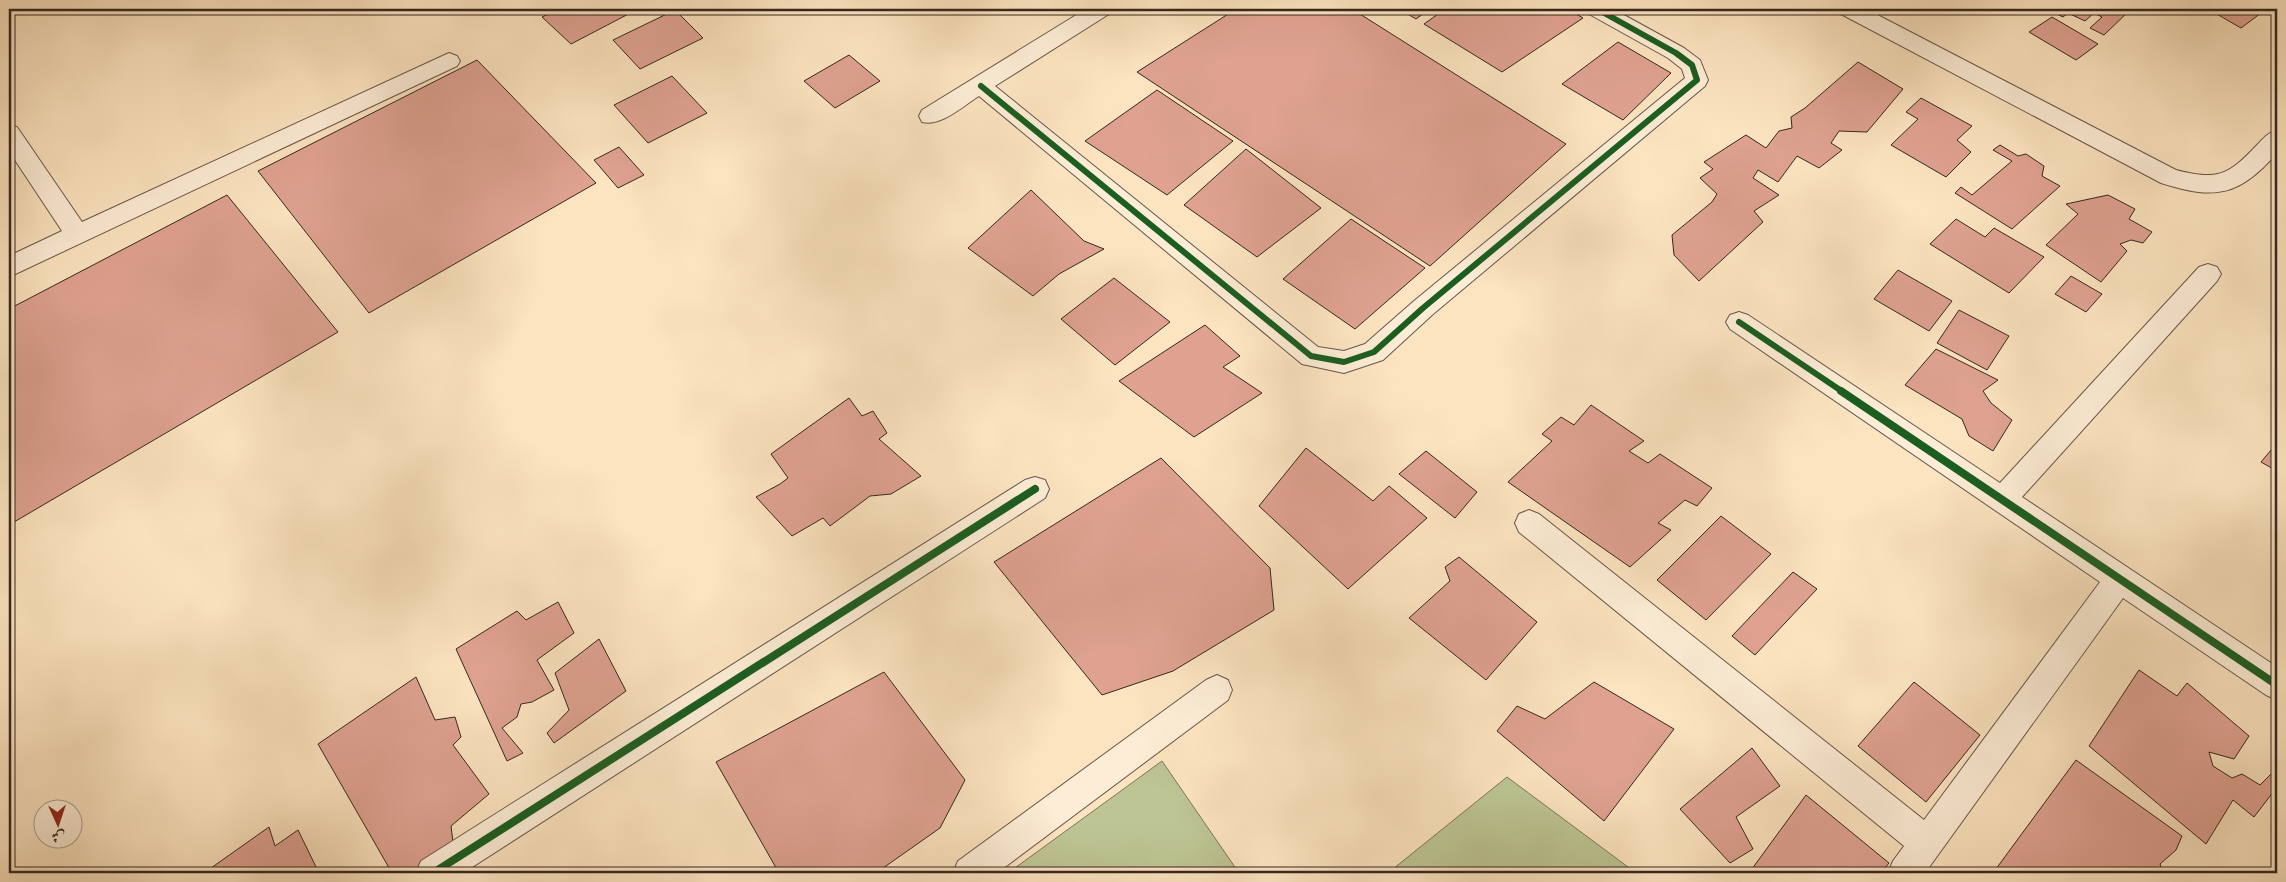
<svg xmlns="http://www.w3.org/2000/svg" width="2286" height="882" viewBox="0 0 2286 882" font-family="'IM FELL Great Primer',Amiri,serif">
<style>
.green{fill:#bdc594;stroke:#7a765a}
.building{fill:#dfa291;stroke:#362721}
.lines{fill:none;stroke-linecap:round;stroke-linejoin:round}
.minor-casing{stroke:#685649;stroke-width:2}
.minor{fill:#fdedd6;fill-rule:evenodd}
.cycleway-far1-casing{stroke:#fdedd6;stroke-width:9}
.cycleway-casing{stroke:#fdedd6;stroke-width:11}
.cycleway-far1{stroke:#1b5e20;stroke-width:6}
.cycleway{stroke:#1b5e20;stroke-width:8}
</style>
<rect width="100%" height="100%" fill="#fce4c0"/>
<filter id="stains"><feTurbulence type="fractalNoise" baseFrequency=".004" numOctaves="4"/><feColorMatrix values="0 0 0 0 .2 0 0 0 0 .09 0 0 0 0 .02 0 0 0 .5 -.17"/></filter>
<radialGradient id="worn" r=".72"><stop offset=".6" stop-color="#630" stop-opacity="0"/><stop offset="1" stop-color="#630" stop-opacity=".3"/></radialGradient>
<g class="green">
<polygon points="1162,761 1239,873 1008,873"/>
<polygon points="1507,777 1636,873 1388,873"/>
</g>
<g class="building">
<polygon points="559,9 638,9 571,44 542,17"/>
<polygon points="1236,9 1352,9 1566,144 1430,266 1137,72"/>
<polygon points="1399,9 1430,9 1416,19"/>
<polygon points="1445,9 1568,9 1583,18 1502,72 1424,24"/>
<polygon points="2047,9 2127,9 2130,10 2104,35 2090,28 2102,17 2094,13 2085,21 2068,13 2063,17"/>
<polygon points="2208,9 2253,9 2261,13 2241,28"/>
<polygon points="675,10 703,38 640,69 613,40"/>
<polygon points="2052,17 2098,44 2076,60 2029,32"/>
<polygon points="1618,42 1671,73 1623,120 1562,84"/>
<polygon points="849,55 880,81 835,108 804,81"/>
<polygon points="477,60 596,183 369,313 258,171"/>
<polygon points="1858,62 1903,89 1867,132 1839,131 1831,143 1842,150 1819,168 1797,156 1778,182 1758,170 1753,178 1779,195 1754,211 1763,222 1699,281 1674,255 1672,235 1712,202 1717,194 1700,178 1713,169 1704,162 1746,135 1766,148 1779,131 1792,128 1791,117 1805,108"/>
<polygon points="672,76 707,113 648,143 614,105"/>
<polygon points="1157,90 1233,141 1167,195 1085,141"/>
<polygon points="1921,98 1972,126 1957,140 1971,152 1946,177 1891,145 1918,119 1906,112"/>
<polygon points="2000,145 2018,156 2026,154 2044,166 2042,176 2060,186 2012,229 1955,193 1961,187 1972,195 2012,161 1993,150"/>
<polygon points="619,147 644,175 618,188 594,160"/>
<polygon points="1246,149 1321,208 1257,257 1184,205"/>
<polygon points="1031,190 1084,241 1104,249 1059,274 1033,296 968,248"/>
<polygon points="227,195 338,332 9,525 9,309"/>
<polygon points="2108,195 2135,209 2129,219 2152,232 2143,243 2131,240 2120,244 2127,251 2101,282 2046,245 2078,214 2066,204"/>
<polygon points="1351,219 1425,268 1355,329 1283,279"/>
<polygon points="1956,219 1985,237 1994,228 2044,257 2009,293 1930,244"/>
<polygon points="1898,270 1952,301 1929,331 1874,299"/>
<polygon points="2071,276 2102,294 2086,312 2055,294"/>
<polygon points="1114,278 1170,322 1115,365 1061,319"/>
<polygon points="1959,310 2009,336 1987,370 1937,343"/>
<polygon points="1205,325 1240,356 1223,367 1262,393 1194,437 1119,381"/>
<polygon points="1936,349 1998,380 1983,391 1991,403 2012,420 1993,451 1969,436 1962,419 1905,385"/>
<polygon points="849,398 862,416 873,411 887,433 879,439 921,476 891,494 870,496 830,526 823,518 792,536 756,497 780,484 788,478 771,454"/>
<polygon points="1591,405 1644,441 1629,451 1648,463 1660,454 1712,488 1697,506 1685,500 1658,523 1671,530 1630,567 1508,482 1552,441 1542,434 1561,417 1574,425"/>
<polygon points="2277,443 2277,471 2261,462"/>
<polygon points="1306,448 1373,501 1389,486 1427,518 1348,589 1259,506"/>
<polygon points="1426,451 1477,492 1455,518 1399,474"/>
<polygon points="1161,458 1270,568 1274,610 1173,671 1102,695 994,562"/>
<polygon points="1721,516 1771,554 1706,620 1657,580"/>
<polygon points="1459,557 1537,622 1486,680 1409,618 1450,581 1445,567"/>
<polygon points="1793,572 1817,589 1755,655 1732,636"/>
<polygon points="558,602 574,633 537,660 554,690 532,702 521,704 517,717 502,728 523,753 507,761 456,649 517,611 526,620"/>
<polygon points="599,639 626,691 554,743 547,733 569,710 555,673"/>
<polygon points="2139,670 2177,696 2187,683 2249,736 2234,759 2209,752 2213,766 2232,778 2242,774 2260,785 2272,773 2277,777 2277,787 2254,817 2233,800 2206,844 2089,746"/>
<polygon points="884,672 965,780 940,828 876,873 779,873 716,762"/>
<polygon points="416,677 435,720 455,717 461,737 453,745 489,794 451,826 453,842 436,858 408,873 392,873 318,744"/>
<polygon points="1594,682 1674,729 1604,821 1497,731 1517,706 1545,719"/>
<polygon points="1914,682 1980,735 1926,802 1858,746"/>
<polygon points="1752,748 1780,786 1736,817 1753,849 1730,863 1680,809"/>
<polygon points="2076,760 2182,836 2176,850 2160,864 2163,873 1993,873"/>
<polygon points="1806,795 1889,863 1881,873 1749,873"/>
<polygon points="269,827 275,846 298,830 319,873 214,873 211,868"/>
</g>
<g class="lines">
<defs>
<g id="minor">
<path d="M1086,9h26l-3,5 -114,72 323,261 26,4 21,-7 49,-43 271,-223 -3,-9 -14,-11 -79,-44 -3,-5h27l71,39 16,12 8,20 -3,6 -273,229 -49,45 -39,13 -42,-9 -323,-268c-16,10 -38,31 -57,26l-3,-6 3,-6z"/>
<path d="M1838,9h28l310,161c40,10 51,7 80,-24 7,-7 11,-13 21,-16v23c-39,44 -62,47 -116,30l-320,-169z"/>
<polygon points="449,53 457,56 460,61 457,66 9,277 9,256 62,231 9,151 9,125 17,127 82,222"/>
<polygon points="2208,264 2217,267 2221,274 2217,281 2022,497 2277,667 2277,700 2266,695 2123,598 1925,873 1888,873 1893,861 1904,846 1519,532 1515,523 1519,514 1529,510 1539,514 1924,820 2100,582 1730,329 1726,322 1730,315 1739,312 1748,315 2000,483 2199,267"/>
<polygon points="1035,477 1045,480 1049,489 1045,498 463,873 416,873 421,861 1025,480"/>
<polygon points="1217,675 1228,680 1232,690 1228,700 997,873 953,873 958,861 1206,680"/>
</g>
</defs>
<use href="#minor" class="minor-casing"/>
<use href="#minor" class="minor"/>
<defs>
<g id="cycleway-far1">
<polyline points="981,86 1311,356 1344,362 1374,352 1423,308 1697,80 1692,65 1676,53 1597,9"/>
<polyline points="1739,322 1843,392"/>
</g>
<g id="cycleway">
<polyline points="1841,391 2277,685"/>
<polyline points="433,873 1035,489"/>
</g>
</defs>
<use href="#cycleway-far1" class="cycleway-far1-casing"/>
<use href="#cycleway" class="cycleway-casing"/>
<use href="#cycleway-far1" class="cycleway-far1"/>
<use href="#cycleway" class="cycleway"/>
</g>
<rect width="2286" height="882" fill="none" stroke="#fce4c0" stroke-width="30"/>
<rect x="10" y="10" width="2266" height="862" fill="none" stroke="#362721" stroke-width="2.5"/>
<rect x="15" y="15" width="2256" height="852" fill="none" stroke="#362721"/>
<g transform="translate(58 824) rotate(177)"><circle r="24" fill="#fdedd6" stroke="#ad9e8e"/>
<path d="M0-4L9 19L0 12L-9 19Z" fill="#8f2418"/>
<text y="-8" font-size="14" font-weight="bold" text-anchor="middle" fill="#362721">ش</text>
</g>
<rect width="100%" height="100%" filter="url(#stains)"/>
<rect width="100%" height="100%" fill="url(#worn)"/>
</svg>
